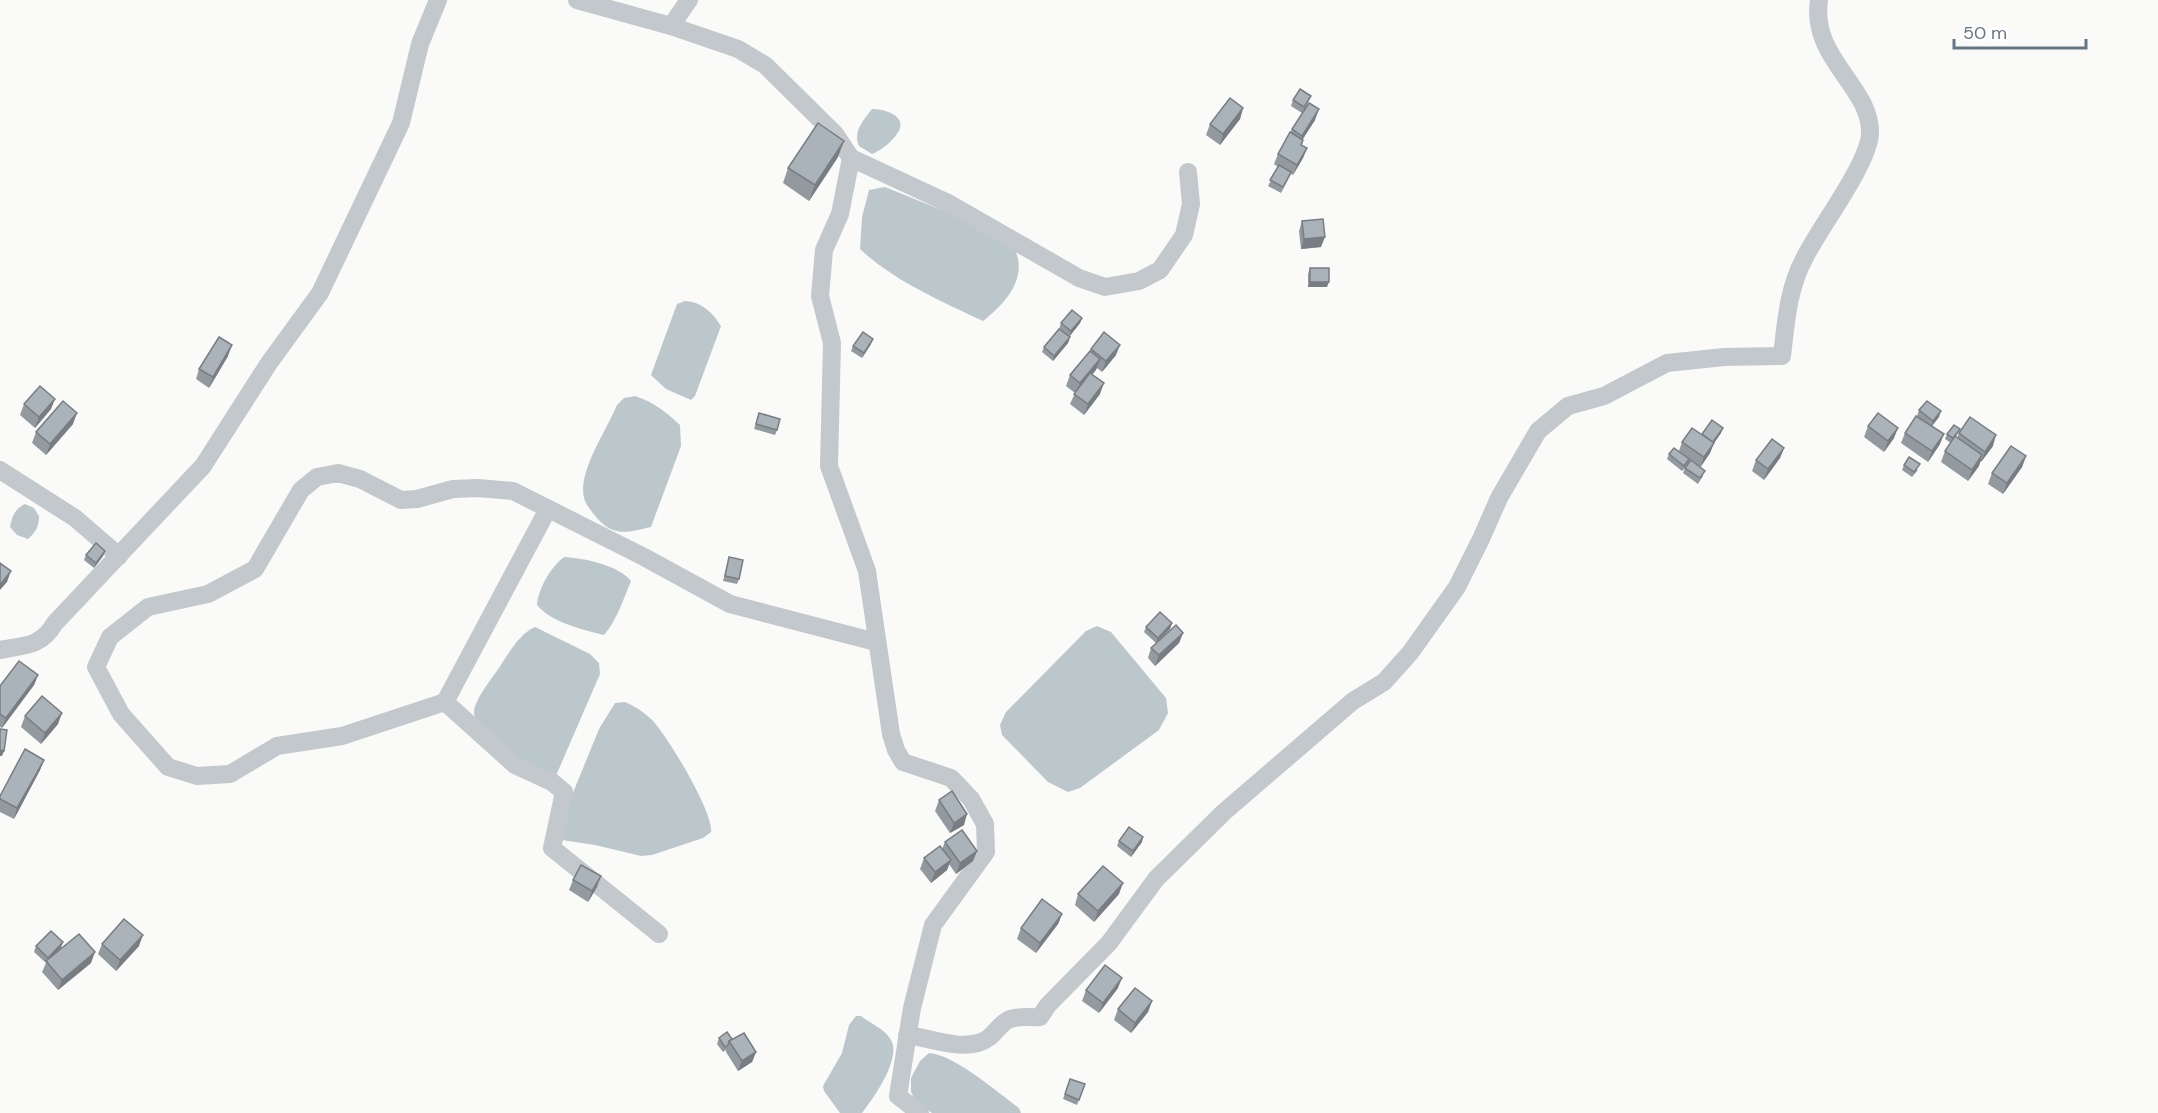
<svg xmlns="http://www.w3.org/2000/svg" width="2158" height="1113" viewBox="0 0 2158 1113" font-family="'DM Sans',sans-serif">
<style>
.water{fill:#bbc7cb}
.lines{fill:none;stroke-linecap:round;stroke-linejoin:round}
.minor{stroke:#c3c8cc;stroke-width:18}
.wall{fill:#929a9f}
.shaded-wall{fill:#777d82}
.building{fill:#aab3b9;stroke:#777d82;stroke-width:1.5}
</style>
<rect width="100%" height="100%" fill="#fafaf8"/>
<g class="water">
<path d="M872,109c10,0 32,5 28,19 -3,10 -19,23 -28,26l-13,-8c-6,-15 4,-25 13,-37z"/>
<path d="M885,187l64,26 64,33c17,30 -7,57 -30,75 -42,-20 -89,-40 -123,-72l2,-32 7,-27z"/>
<path d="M685,301c17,1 27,11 36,25l-26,70 -4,4 -25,-11 -15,-14 26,-71z"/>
<path d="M635,396c19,6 31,16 45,29l1,21 -30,81c-23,5 -37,11 -55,-10 -3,-4 -9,-11 -11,-16 -10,-26 22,-71 32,-96l7,-7z"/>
<path d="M25,504l9,4 5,8c0,10 -3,16 -11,23l-11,-4 -7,-8c2,-11 5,-18 15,-23z"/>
<path d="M564,557c19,1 55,8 67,24 -8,19 -14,39 -27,54 -21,-5 -53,-13 -67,-30 1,-16 14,-38 27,-48z"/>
<polygon points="1097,626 1111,632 1166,698 1168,713 1159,730 1080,788 1068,792 1048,782 1002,735 1000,725 1006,712 1086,631"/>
<path d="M535,627l55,27 9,9 1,11 -45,104c-18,-10 -81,-43 -81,-66 1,-13 18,-34 25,-44 10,-15 20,-34 36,-41z"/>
<path d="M625,702c10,4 19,10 27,18 15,15 62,93 59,112l-8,6 -51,17 -11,1 -46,-11 -33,-5 -3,-13 40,-98 16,-26z"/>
<path d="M856,1016h5c9,7 25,14 30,24 11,18 -18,59 -29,73h-22l-16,-22 -1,-5 19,-33 7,-28z"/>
<path d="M929,1053c26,2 68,39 90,55l2,5h-89l-17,-13 -4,-8v-14l9,-17z"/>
</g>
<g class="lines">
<g class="minor">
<polyline points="577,0 671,26 738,49 765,65 835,134 851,158 840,214 824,250 820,296 832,343 829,466 867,571 891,734 896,750 903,762 951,778 971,799 985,824 986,852 933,925 912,1008 898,1096 920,1113"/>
<polyline points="671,26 689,0"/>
<polyline points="851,158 950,204 1079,278 1105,287 1139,281 1160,270 1184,235 1191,204 1188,172"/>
<polyline points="0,470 75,518 119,556"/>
<polyline points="548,509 445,702 515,765 552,782 564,792 552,848 659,934"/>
<path d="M0,650c25,-5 41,-3 55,-27l148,-157 66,-103 51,-70 81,-170 19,-79 18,-44"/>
<polyline points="445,702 342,736 277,746 230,774 197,776 168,767 121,714 96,667 110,637 148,607 208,594 255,569 301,490 317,477 338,473 360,479 401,500 417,499 453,489 478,488 513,491 644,557 730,604 876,642"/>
<path d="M907,1035c23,3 49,14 71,8 15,-4 18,-16 30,-23 10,-5 22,-2 32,-3l8,-12 61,-62 47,-64 68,-67 129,-111 31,-19 26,-29 47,-66 24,-48 18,-41 39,-67 30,-25 36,-10 63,-33 57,-6 58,-1c4,-34 6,-67 22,-97 15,-31 64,-94 66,-125 2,-47 -60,-75 -51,-134"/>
</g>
</g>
<g class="wall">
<polygon points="1311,96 1305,109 1315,120 1303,139 1302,145 1307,148 1303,158 1293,175 1291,174 1281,193 1268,186 1278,167 1274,164 1278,154 1292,129 1302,113 1291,106 1293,100"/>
<polygon points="1243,108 1240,119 1220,145 1206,135 1210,124"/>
<polygon points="838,157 809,201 783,183 788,168"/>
<polygon points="1302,221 1321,247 1301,249 1299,231"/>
<polygon points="1310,268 1327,287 1308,287 1308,274"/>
<polygon points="1082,318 1080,323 1069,337 1070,337 1068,343 1053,361 1042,352 1044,347 1059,329 1061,323"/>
<polygon points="871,344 862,358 851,351 853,346"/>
<polygon points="1091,349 1116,355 1102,372 1097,368 1092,375 1100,394 1084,415 1070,404 1075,393 1066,386 1070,375 1090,351"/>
<polygon points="228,356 209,388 196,379 199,369"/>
<polygon points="24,404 51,409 35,428 20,415"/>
<polygon points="1919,410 1939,417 1932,426 1940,444 1928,462 1901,443 1905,433 1923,421 1917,416"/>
<polygon points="759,413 777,430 775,435 754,429"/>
<polygon points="73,424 46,455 32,443 36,432"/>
<polygon points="1868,426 1894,438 1884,452 1864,437"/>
<polygon points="1960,429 1956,437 1957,438 1959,433 1993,446 1981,462 1980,462 1979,466 1968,481 1941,462 1945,451 1951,443 1945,439 1947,434"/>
<polygon points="1721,433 1714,443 1710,453 1700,467 1703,476 1698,484 1683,473 1685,468 1682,471 1667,459 1669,454 1679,451 1682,442 1702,434"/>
<polygon points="1784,448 1780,458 1764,480 1752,471 1756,460"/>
<polygon points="2026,456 2022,467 2003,494 1988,484 1992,473"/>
<polygon points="1904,465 1918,470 1912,477 1902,470"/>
<polygon points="105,551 103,556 94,568 84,560 86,555"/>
<polygon points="729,557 739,579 737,584 723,581"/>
<polygon points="1172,623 1170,629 1156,643 1144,632 1146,627"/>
<polygon points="1183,633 1179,643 1155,666 1148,658 1151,648"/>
<polygon points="38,675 34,685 2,728 0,727 0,686"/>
<polygon points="25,716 58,724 41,744 21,727"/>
<polygon points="44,760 40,770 14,819 0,812 0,796"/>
<polygon points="939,800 964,825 950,833 935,811"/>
<polygon points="1119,841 1142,842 1131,857 1117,846"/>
<polygon points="945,842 977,851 973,861 956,874 949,864 947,870 931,883 920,869 924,858 942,849"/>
<polygon points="573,880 597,887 588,902 569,890"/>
<polygon points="1078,894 1119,894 1094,922 1075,905"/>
<polygon points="1062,914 1058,924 1036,953 1017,939 1021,928"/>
<polygon points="102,944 139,946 116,971 98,954"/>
<polygon points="36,946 61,948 54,955 91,963 58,990 42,972 46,963 34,952"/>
<polygon points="1118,988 1099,1013 1082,1001 1086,990"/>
<polygon points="1152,1001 1148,1012 1131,1033 1114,1020 1118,1009"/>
<polygon points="719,1038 732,1039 756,1052 752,1062 738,1071 726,1052 726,1050 723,1052 717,1044"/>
<polygon points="1070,1079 1085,1084 1077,1105 1063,1099"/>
</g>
<g class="shaded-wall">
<polygon points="1243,108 1240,119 1220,145 1223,134"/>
<polygon points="1319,109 1315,120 1298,146 1302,136"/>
<polygon points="844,141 838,157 809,201 815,185"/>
<polygon points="1307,148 1303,158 1293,175 1297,165"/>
<polygon points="1325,237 1321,247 1301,249 1304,239"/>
<polygon points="1310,282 1329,282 1327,287 1308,287"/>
<polygon points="1082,318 1080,323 1069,337 1071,331"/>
<polygon points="1070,337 1068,343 1053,361 1054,356"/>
<polygon points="873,339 871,344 862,358 864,353"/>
<polygon points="232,345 228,356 209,388 213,377"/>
<polygon points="1120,345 1116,355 1102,372 1106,361"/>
<polygon points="1100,359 1096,370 1076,394 1080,383"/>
<polygon points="1104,383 1100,394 1084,415 1088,404"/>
<polygon points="55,399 51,409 35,428 39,417"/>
<polygon points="1941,411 1939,417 1931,427 1933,421"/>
<polygon points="77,413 73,424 46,455 50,444"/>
<polygon points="1723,428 1721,433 1714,443 1710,453 1700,468 1704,457 1712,442"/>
<polygon points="1898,428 1894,438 1884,452 1888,441"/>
<polygon points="1944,434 1940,444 1928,462 1932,451"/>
<polygon points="1996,435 1993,446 1981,462 1985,452"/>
<polygon points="1784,448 1780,458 1764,480 1768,469"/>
<polygon points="1982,455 1979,466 1968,481 1972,470"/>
<polygon points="2026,456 2022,467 2003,494 2007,483"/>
<polygon points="105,551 103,556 94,568 96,563"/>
<polygon points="11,571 7,582 0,590 0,585"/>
<polygon points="1172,623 1170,629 1156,643 1158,638"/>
<polygon points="1183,633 1179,643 1155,666 1159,655"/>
<polygon points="38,675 34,685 2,728 6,718"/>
<polygon points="62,713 58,724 41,744 45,733"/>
<polygon points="0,750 4,751 2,756 0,756"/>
<polygon points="44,760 40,770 14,819 17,808"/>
<polygon points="967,814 964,825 950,833 954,823"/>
<polygon points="1143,837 1142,842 1131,857 1133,851"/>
<polygon points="977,851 973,861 956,874 960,863"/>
<polygon points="951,860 947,870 931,883 935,872"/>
<polygon points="601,876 597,887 588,902 592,891"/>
<polygon points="1123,883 1119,894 1094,922 1098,911"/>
<polygon points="1062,914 1058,924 1036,953 1040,943"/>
<polygon points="143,935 139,946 116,971 120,960"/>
<polygon points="63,942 61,948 46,963 48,958"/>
<polygon points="95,952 91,963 58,990 62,980"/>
<polygon points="1122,978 1118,988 1099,1013 1103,1003"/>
<polygon points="1152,1001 1148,1012 1131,1033 1135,1023"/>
<polygon points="756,1052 752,1062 738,1071 742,1061"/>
</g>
<g class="building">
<polygon points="1300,89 1311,96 1304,107 1293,100"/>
<polygon points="1230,98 1243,108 1223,134 1210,124"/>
<polygon points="1309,103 1319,109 1302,136 1292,129"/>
<polygon points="818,123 844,141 815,185 788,168"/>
<polygon points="1290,132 1303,140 1301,145 1307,148 1297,165 1278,154"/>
<polygon points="1279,165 1291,172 1283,187 1270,180"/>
<polygon points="1323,219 1325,237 1304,239 1302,221"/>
<rect x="1310" y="268" width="19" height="14"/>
<polygon points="1072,310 1082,318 1071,331 1061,323"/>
<polygon points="1059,329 1070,337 1054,356 1044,347"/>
<polygon points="863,332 873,339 864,353 853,346"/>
<polygon points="1104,332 1120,345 1106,361 1091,349"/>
<polygon points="219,337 232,345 213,377 199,369"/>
<polygon points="1090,351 1100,359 1080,383 1070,375"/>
<polygon points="1090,373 1104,383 1088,404 1074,394"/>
<polygon points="40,386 55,399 39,417 24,404"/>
<polygon points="63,401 77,413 50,444 36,432"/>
<polygon points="1927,401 1941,411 1933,421 1919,410"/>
<polygon points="759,413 780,419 777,430 756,424"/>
<polygon points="1878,413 1898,428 1888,441 1868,426"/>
<polygon points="1916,416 1944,434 1932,451 1905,433"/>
<polygon points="1970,417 1996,435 1985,452 1959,433"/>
<polygon points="1712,420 1723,428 1713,442 1702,434"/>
<polygon points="1954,425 1960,429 1953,438 1947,434"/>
<polygon points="1692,428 1714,443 1704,457 1682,442"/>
<polygon points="1955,436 1982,455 1972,470 1945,451"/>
<polygon points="1772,439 1784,448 1768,469 1756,460"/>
<polygon points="2011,446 2026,456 2007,483 1992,473"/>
<polygon points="1674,448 1689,459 1684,466 1669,454"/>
<polygon points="1909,457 1920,464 1914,472 1904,465"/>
<polygon points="1691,460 1705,471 1700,478 1685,468"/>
<polygon points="96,543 105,551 96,563 86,555"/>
<polygon points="729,557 743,560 739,579 725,576"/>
<polygon points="0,563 11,571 0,585"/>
<polygon points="1160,612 1172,623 1158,638 1146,627"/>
<polygon points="1176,625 1183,633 1159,655 1151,648"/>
<polygon points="19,661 38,675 6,718 0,714 0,686"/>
<polygon points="42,696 62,713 45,733 25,716"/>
<polygon points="0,729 7,730 4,751 0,750"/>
<polygon points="25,749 44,760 17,808 0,799 0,796"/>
<polygon points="952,791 967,814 954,823 939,800"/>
<polygon points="1129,827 1143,837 1133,851 1119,841"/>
<polygon points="962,830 977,851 960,863 945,842"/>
<polygon points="940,846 951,860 935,872 924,858"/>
<polygon points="581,865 601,876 592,891 573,880"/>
<polygon points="1103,866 1123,883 1098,911 1078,894"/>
<polygon points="1042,899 1062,914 1040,943 1021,928"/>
<polygon points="124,919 143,935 120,960 102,944"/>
<polygon points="51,931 63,942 48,958 36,946"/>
<polygon points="79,934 95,952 62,980 46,961"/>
<polygon points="1105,965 1122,978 1103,1003 1086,990"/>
<polygon points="1135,988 1152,1001 1135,1023 1118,1009"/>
<polygon points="727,1032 732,1039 729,1041 728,1045 725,1047 719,1038"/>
<polygon points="744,1033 756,1052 742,1061 729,1041"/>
<polygon points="1070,1079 1085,1084 1079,1100 1065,1094"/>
</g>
<path d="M1954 39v9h132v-9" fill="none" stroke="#657683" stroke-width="3"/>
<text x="1963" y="39" font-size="18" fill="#657683" stroke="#ffffff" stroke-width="4.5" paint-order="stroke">50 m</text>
</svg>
